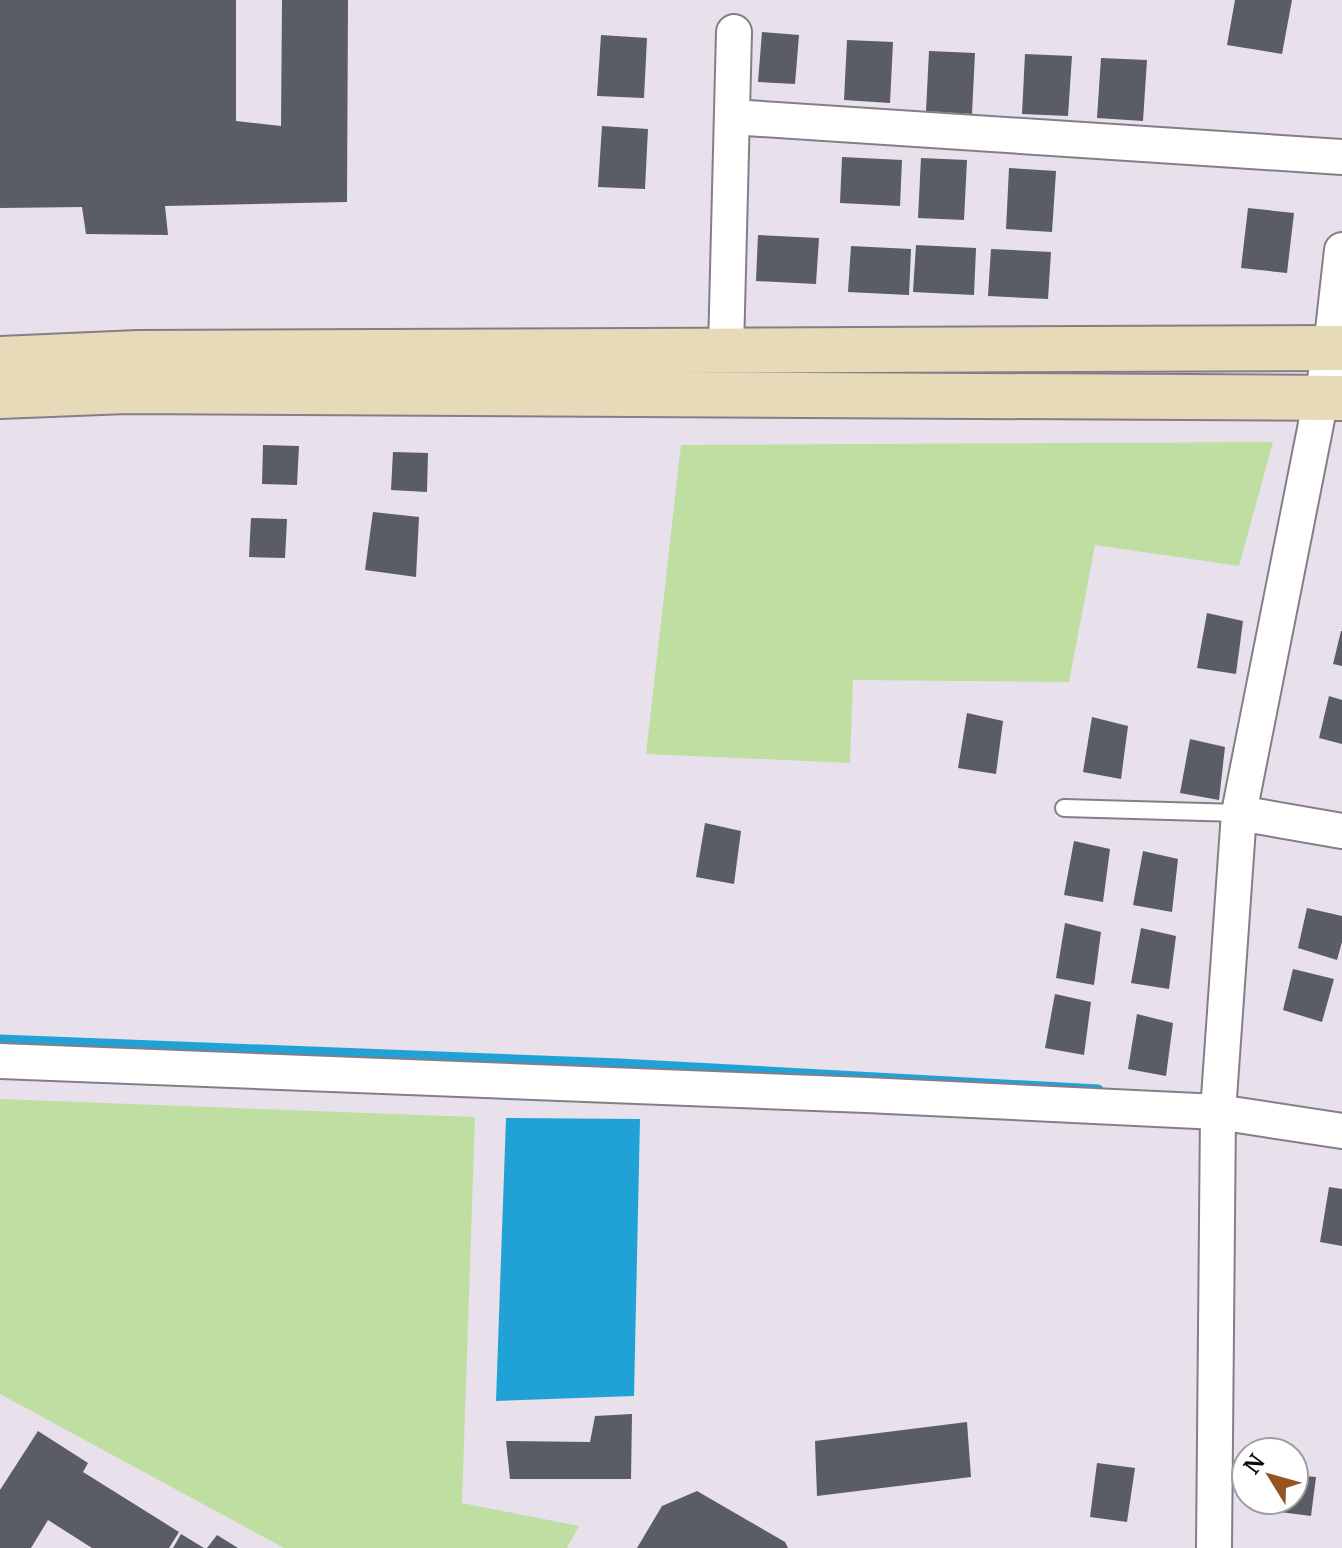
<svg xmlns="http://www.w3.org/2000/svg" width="1342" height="1548" viewBox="0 0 1342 1548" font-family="Merriweather,serif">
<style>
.green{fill:#bfdfa2}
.water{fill:#20a2d6}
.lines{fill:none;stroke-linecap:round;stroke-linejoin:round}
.stream{stroke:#20a2d6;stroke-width:11}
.building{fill:#5a5c66}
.lane-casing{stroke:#857d88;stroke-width:20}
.street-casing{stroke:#857d88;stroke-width:38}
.secondary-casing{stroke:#857d88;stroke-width:48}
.lane{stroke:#fff;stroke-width:16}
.street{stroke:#fff;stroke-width:34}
.secondary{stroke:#e7dab8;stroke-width:44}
</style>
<rect width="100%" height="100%" fill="#e8e0eb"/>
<g class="green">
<polygon points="1273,442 1239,566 1095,545 1069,682 853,680 850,763 646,754 681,445"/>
<polygon points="0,1099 475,1117 462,1503 579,1526 567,1548 284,1548 0,1394"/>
</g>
<polygon class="water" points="506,1118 640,1119 634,1396 496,1401"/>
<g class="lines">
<polyline class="stream" points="0,1040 620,1064 1098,1090"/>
</g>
<g class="building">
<polygon points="0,0 236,0 236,121 281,126 282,0 348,0 347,202 165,206 168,235 86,234 82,207 0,208"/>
<polygon points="1235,0 1292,0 1282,54 1227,45"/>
<polygon points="762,32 799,35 795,84 758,82"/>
<polygon points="601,35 647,38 644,98 597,96"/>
<polygon points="847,40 893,42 890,103 844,100"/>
<polygon points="929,51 975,53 972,114 926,111"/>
<polygon points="1025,54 1072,56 1068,116 1022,114"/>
<polygon points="1101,58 1147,60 1143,121 1097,118"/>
<polygon points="602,126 648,129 645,189 598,187"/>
<polygon points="842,157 902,160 900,206 840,203"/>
<polygon points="921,158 967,160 964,220 918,218"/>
<polygon points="1009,168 1056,171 1052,232 1006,229"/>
<polygon points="1248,208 1294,213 1287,273 1241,268"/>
<polygon points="758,235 819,238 816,284 756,281"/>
<polygon points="916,245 976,248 974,295 913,292"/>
<polygon points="851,246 911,249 909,295 848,292"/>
<polygon points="991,249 1051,252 1048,299 988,296"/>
<polygon points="263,445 299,446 297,485 262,484"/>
<polygon points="393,452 428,453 427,492 391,490"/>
<polygon points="373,512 419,517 416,577 365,570"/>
<polygon points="251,518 287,519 285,558 249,557"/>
<polygon points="1207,613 1243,621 1236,674 1197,668"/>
<polygon points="1341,631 1342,631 1342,666 1333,664"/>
<polygon points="1329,696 1342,700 1342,744 1319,738"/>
<polygon points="967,713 1003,721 996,774 958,768"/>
<polygon points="1092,717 1128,726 1121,779 1083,772"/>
<polygon points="1190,739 1225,747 1219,800 1180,793"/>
<polygon points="705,823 741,831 734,884 696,877"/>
<polygon points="1074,841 1110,849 1103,902 1064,895"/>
<polygon points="1143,851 1178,859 1172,912 1133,905"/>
<polygon points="1307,908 1342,916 1342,942 1337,960 1298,948"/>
<polygon points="1065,923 1101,932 1094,985 1056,978"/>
<polygon points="1141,928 1176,936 1169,989 1131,983"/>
<polygon points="1293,969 1334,979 1322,1022 1283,1010"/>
<polygon points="1055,994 1091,1002 1084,1055 1045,1048"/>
<polygon points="1137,1014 1173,1023 1166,1076 1128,1069"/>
<polygon points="1329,1187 1342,1189 1342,1246 1320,1242"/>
<polygon points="632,1414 631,1479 510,1479 506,1441 590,1442 595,1416"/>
<polygon points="967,1422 971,1477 817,1496 815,1441"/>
<polygon points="38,1431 88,1463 83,1472 179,1532 169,1548 92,1548 48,1520 31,1548 0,1548 0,1490"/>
<polygon points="1097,1463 1135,1468 1127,1522 1090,1517"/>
<polygon points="1294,1475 1316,1477 1311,1516 1256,1509 1258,1500 1294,1500"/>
<polygon points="697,1491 785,1542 788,1548 637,1548 662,1506"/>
<polygon points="181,1534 204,1548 173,1548"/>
<polygon points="217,1535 238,1548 207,1548"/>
</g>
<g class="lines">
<defs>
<polyline id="lane" points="1064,808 1239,813"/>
<g id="street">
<polyline points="732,117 1342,157"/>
<polyline points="726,350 734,32"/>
<polyline points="1239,813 1342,831"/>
<polyline points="0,1061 866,1095 1218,1112 1342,1131"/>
<polyline points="1214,1548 1218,1112 1239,813 1331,348 1342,250"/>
</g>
<g id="secondary">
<polyline points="0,359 138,353 1342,348"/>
<polyline points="0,396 126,391 1342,398"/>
</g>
</defs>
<use href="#lane" class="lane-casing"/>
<use href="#street" class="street-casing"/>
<use href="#secondary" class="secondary-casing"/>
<use href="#lane" class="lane"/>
<use href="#street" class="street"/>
<use href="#secondary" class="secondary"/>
</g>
<g transform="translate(1270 1476) rotate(307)"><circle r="38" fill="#ffffff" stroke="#9e9d9f" stroke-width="2"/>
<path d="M0-6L14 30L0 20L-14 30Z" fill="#955420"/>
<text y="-12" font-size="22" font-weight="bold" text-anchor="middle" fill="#0d0b0e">N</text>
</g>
</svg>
